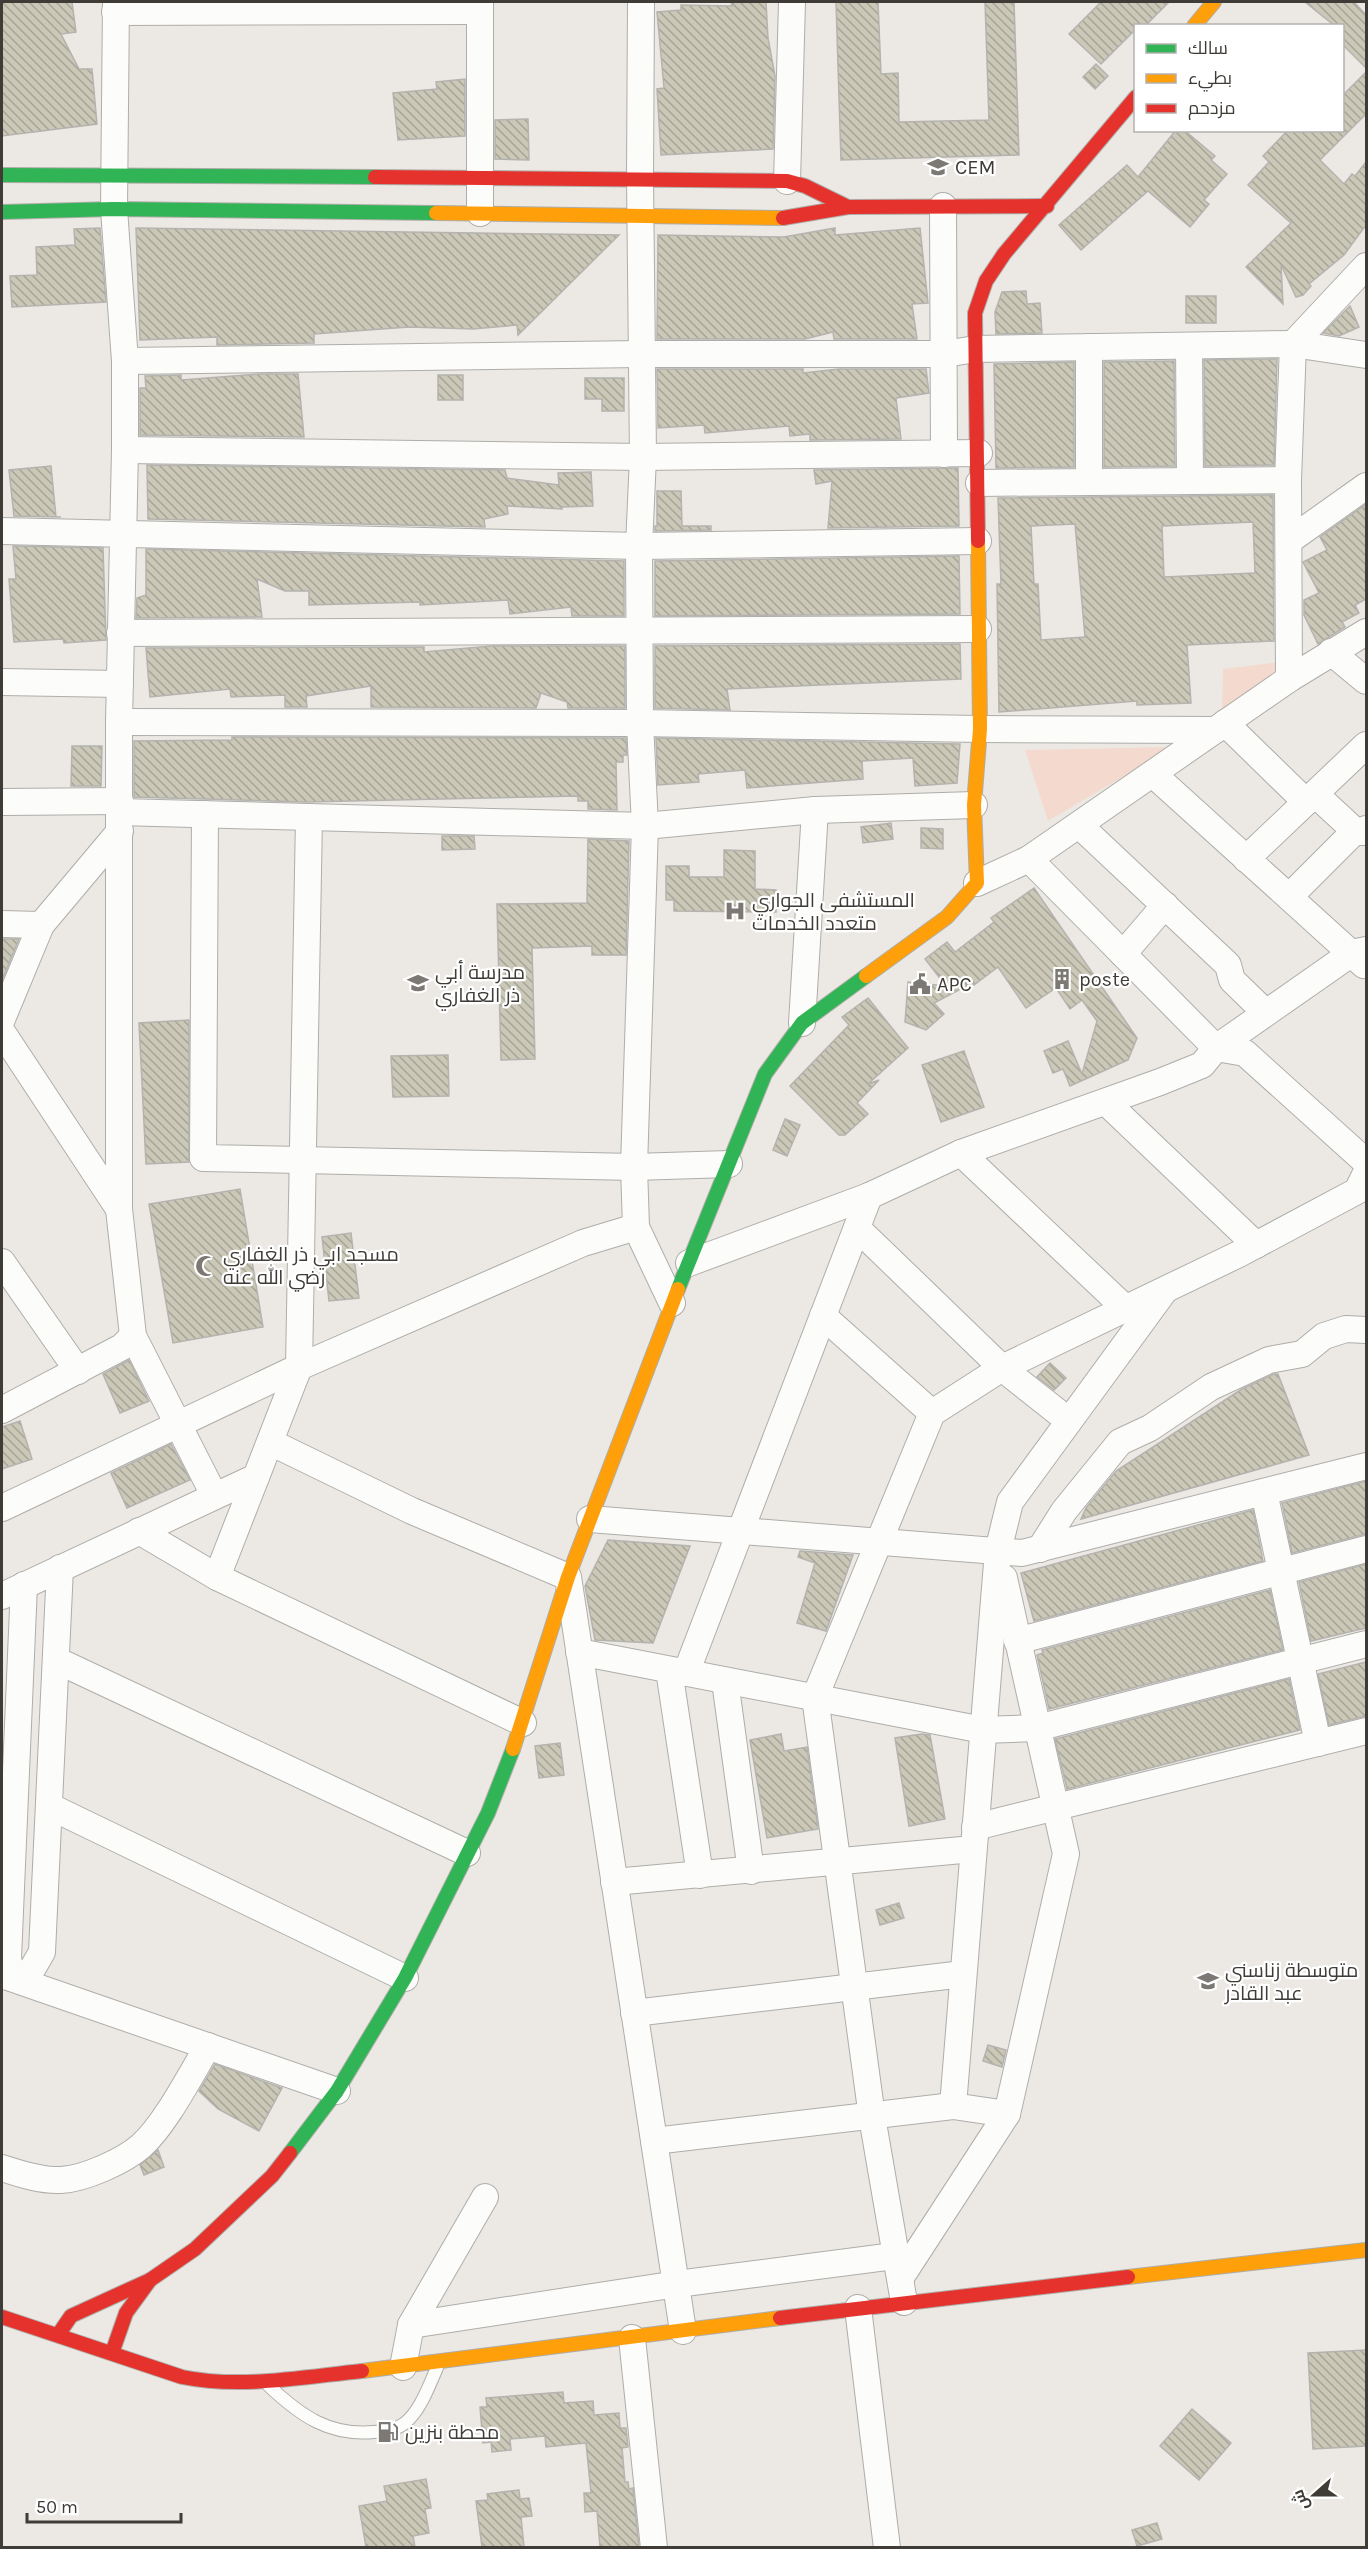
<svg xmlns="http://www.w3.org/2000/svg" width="1368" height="2549" viewBox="0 0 1368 2549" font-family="Karla,Cairo,sans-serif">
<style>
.garden{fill:#f4dace}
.building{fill:url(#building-back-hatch);stroke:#b4b3af;stroke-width:1.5;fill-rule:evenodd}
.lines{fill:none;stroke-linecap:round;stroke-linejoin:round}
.lane-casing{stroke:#afada9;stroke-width:14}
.street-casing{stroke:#afada9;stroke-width:28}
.fast-casing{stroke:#afada9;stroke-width:16}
.slow-casing{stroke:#afada9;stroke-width:16}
.jam-casing{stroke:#afada9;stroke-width:16}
.lane{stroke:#fcfcfb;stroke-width:12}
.street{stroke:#fcfcfb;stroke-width:26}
.fast{stroke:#30b455;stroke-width:14}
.slow{stroke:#ff9f0a;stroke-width:14}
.jam{stroke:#e5322d;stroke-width:14}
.labels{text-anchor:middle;stroke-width:4.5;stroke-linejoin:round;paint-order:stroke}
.poi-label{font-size:20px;fill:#3f3c38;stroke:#fff;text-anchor:start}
</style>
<defs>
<pattern id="building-back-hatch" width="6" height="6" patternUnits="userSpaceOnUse" patternTransform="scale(1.5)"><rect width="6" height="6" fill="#cbc8b7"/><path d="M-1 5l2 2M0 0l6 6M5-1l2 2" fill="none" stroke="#a6a496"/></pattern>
</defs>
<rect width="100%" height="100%" fill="#ece9e4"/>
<g class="garden">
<polygon points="1281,662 1283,677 1222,715 1223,669"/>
<polygon points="1173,747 1048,821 1025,750"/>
</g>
<g class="building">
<polygon points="2,2 72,2 76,32 61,34 79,69 92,69 97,124 2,136"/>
<polygon points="731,2 766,2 768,38 775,76 773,149 661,155 657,89 664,88 657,12 681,10 681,5 732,6"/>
<polygon points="836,2 878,2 881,74 898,73 899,122 989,120 985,2 1014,2 1019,155 841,160"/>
<polygon points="1101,2 1169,2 1145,26 1136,26 1136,29 1101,64 1069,34"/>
<polygon points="1305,2 1354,2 1366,15 1366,68 1342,44 1342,26 1335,26"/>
<polygon points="1096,64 1108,76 1095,89 1083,77"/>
<polygon points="1366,72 1366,114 1320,160 1344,184 1352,174 1355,176 1366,162 1366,225 1344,255 1309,284 1311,286 1303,295 1296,297 1281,265 1283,304 1246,267 1291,223 1248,185 1269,162 1263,156 1288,130 1342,130 1342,96"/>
<polygon points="465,79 465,136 398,140 393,93 437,89 436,82"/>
<polygon points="528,119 529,160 495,159 495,120"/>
<polygon points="1176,130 1184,130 1215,156 1211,160 1227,174 1204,200 1209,204 1190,227 1148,191 1081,250 1059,225 1127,165 1138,177"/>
<polygon points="100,228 106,302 12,307 10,276 37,275 36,247 75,245 74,229"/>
<polygon points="136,228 619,235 518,335 517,325 473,329 409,327 314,334 314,343 217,345 217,337 140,340"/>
<polygon points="835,228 835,235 920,228 928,303 912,304 917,339 834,339 833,332 805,339 657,339 658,235 784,237"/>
<polygon points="1026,291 1027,304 1040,303 1042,333 996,334 995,312 1002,292"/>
<rect x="1186" y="296" width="30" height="27"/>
<polygon points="1350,306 1359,327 1339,336 1323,333"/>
<polygon points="1277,359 1274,465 1205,466 1204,360"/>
<polygon points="1174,361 1175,466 1104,467 1104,362"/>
<polygon points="1074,362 1074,467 996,468 994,364"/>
<polygon points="657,369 803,369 803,373 839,369 926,369 929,393 896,398 901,439 810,440 810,434 790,436 789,426 705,433 704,425 658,428"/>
<polygon points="259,374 298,374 304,437 140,435 140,388 146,388 145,376 181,375 181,380"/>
<rect x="438" y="375" width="25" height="25"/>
<polygon points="585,378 624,378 624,411 602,411 602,399 585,399"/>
<polygon points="147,465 505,470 507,478 559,485 558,473 591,472 593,506 562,507 562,509 507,506 508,514 484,519 485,527 148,519"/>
<polygon points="51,466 56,517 61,517 14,516 9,470"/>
<polygon points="958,468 959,526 828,528 832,481 816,484 814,470"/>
<polygon points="657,491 681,491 682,526 711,526 711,530 655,531 655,526 657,526"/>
<path d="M1273,495l1,146 -87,4 4,58 -54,2v-4l-138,11 -2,-128h4l-3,-86zM1253,522l2,51 -91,4 -2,-51zM1075,524l10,113 -44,3 -3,-56h-4l-3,-58z"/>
<polygon points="1366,504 1366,599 1355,605 1359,613 1342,622 1345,627 1318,644 1304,615 1304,600 1319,593 1303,562 1327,550 1320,537"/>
<polygon points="13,546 103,548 106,640 64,643 63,639 14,642 9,579 16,579"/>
<polygon points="146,549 624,561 624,616 572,616 571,607 510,614 508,600 420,605 420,602 309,605 309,591 285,591 257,579 262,617 136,618 137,598 146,595"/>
<polygon points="959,556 960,614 655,616 655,561"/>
<polygon points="960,644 961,679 727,689 730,710 655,708 655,646"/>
<polygon points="491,646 625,646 625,708 568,708 567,702 541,693 536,708 371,707 371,686 306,696 307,707 285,707 285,695 231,697 230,689 150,697 146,648 424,647 424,652"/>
<polygon points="232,737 626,738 627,755 623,755 623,762 616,762 617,810 588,809 588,801 578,801 578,796 305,802 134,797 134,741 232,740"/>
<polygon points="656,738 960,744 957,783 915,786 913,758 862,761 863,779 747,788 745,770 698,774 699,782 658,785"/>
<polygon points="72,746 102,746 101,786 71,786"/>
<polygon points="891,823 893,839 863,843 861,827"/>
<polygon points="921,828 943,829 943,849 921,848"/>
<polygon points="442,836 474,836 475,849 442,850"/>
<polygon points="588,839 629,841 626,955 592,955 592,946 532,948 535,1059 501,1060 497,904 587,903"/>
<polygon points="724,850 755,851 755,889 776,890 776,912 674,911 674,900 666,900 666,866 689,866 689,877 724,877"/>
<polygon points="1034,888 1137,1038 1128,1060 1070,1086 1063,1069 1053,1073 1044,1051 1068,1041 1082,1074 1097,1021 1082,1000 1070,1009 1056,988 1026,1008 998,967 974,985 972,983 934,1003 944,1014 926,1030 905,1022 908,982 946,986 925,959 947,942 955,952 994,922 991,918"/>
<polygon points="2,939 19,939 3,978 2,978"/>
<polygon points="868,998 908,1048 868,1084 879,1080 857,1103 868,1114 845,1135 839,1135 790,1086 849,1025 842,1017"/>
<polygon points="189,1020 189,1162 146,1164 139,1023"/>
<polygon points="964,1051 984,1107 941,1122 922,1065"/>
<polygon points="448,1055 449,1096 393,1097 391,1056"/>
<polygon points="785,1119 800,1125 787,1156 773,1150"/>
<polygon points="240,1189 263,1327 173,1343 149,1204"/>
<polygon points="351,1233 359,1298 329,1301 322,1237"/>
<polygon points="129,1360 149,1401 120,1413 103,1374"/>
<polygon points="1050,1363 1066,1378 1054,1390 1037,1377"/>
<polygon points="1274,1374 1278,1374 1309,1455 1081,1519 1086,1508 1116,1471 1242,1389"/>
<polygon points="20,1421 32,1459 2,1469 2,1427"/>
<polygon points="171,1444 190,1480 127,1508 111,1473"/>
<polygon points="1366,1481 1366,1534 1292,1553 1282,1503"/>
<polygon points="1253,1510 1263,1561 1034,1621 1021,1573"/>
<polygon points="608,1540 690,1546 653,1643 595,1640 585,1586"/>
<polygon points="800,1551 853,1555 826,1631 797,1623 815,1563 798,1557"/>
<polygon points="1366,1564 1366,1628 1311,1641 1299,1582"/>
<polygon points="1270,1590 1283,1650 1049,1709 1037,1655 1043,1653 1042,1650"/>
<polygon points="1366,1662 1366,1716 1329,1725 1318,1674"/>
<polygon points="1289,1679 1300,1730 1067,1789 1055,1739"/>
<polygon points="781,1734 784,1751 807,1747 818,1829 767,1838 750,1740"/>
<polygon points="922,1734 930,1735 945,1819 909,1826 895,1738"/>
<polygon points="560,1743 564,1775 539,1778 535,1746"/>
<polygon points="899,1903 904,1918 880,1925 876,1910"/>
<polygon points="988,2045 1006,2050 1002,2067 983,2061"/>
<polygon points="215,2064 282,2088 259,2131 218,2109 199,2091"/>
<polygon points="158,2150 164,2167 144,2175 140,2165"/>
<polygon points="1366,2350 1366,2446 1313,2449 1308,2353"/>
<polygon points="563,2392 564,2403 593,2401 594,2415 619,2413 620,2428 626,2428 628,2447 622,2448 625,2482 628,2482 629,2489 633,2488 639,2547 600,2547 597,2511 585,2512 584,2493 591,2493 586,2443 546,2447 545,2436 510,2439 511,2450 492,2452 491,2442 483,2443 480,2407 487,2407 486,2398"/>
<polygon points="1192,2409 1231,2443 1199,2480 1160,2446"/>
<polygon points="426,2479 431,2508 425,2509 429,2533 413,2536 415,2547 366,2547 359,2506 387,2501 384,2486"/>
<polygon points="519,2490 520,2499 529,2498 532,2516 521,2517 524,2547 482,2547 476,2501 488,2500 487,2494"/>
<polygon points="1157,2523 1162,2539 1137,2546 1132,2530"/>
</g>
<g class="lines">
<defs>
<path id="lane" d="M269,2386c32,30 60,50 105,46 12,-1 22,-2 31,-9 16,-13 24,-38 32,-55"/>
<g id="street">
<polyline points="116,2 114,209 125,361 125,450 119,722 119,1209 133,1336 214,1495"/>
<polyline points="641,2 640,178 643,457 639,546 640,723 645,826 634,1167 636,1227 672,1303"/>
<polyline points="115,12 480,11"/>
<polyline points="787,181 792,2"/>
<polyline points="943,206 944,454"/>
<polyline points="480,213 480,2"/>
<polyline points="1189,346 1190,481"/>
<polyline points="1089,347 1089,482"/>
<polyline points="125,361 642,354 945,354 975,349 1293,344 1366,355"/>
<polyline points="125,450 643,457 979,453"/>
<polyline points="979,483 1288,480"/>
<polyline points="2,531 639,546 978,541"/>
<polyline points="1290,540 1366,486"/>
<polyline points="120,633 978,629"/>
<polyline points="1331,652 1366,681"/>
<polyline points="1289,679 1288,480 1293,344 1366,266"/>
<polyline points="2,682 120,684"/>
<polyline points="119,722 640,723 980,729 1215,730"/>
<polyline points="1225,723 1306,802"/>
<polyline points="1154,775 1364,965"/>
<polyline points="1315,794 1355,831"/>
<polyline points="2,802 120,801"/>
<polyline points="120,812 645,826 815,810 974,805"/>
<polyline points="205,814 203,1158 634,1167 729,1164"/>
<polyline points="1079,825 1228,965 1232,980 1266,1013"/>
<polyline points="1029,859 1216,1048 1245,1053 1366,1162"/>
<polyline points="1246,859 1366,745"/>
<polyline points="977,883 1029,859 1289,679 1366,632"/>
<polyline points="1289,897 1355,831 1363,832 1366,829"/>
<polyline points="2,924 41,925"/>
<polyline points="1123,954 1165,905"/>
<polyline points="2,1019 41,925 120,831"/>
<polyline points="802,1023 815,810"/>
<polyline points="2,1032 119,1209"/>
<polyline points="1107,1103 1256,1245"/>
<polyline points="961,1153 1125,1308"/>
<polyline points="857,1228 1002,1368 1069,1421"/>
<polyline points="2,1262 78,1371"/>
<polyline points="689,1263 869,1196 961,1153 1160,1082 1202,1065 1216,1048 1352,953 1366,950"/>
<polyline points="823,1316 932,1413"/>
<polyline points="2,1410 122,1347 133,1336"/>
<polyline points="270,1442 412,1511 568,1577 683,2331"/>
<polyline points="1264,1492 1318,1743"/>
<polyline points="2,1508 299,1367 583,1243 636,1227"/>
<polyline points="590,1519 1022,1553 1366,1466"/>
<polyline points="139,1531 217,1577 523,1723"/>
<polyline points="1040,1549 1064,1511 1120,1442 1150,1428 1211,1387 1269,1360 1302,1354 1324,1336 1346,1329 1366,1330"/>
<polyline points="217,1577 299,1367 309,817"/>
<polyline points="24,1585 8,1958 12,1978 31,1971 42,1952 60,1568"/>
<polyline points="2,1596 256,1477"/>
<polyline points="1017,1641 1366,1549"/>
<polyline points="579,1652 983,1730 1037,1728 1366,1644"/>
<polyline points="56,1660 467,1853"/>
<polyline points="669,1670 700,1875"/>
<polyline points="686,1673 869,1196"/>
<polyline points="725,1681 751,1871"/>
<polyline points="49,1806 405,1978"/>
<polyline points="975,1827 1366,1731"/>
<polyline points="614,1882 973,1849"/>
<polyline points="5,1976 337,2091"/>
<polyline points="634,2013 963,1974"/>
<polyline points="953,2106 998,1551 1010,1502 1165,1290"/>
<polyline points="654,2141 953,2106 1007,2114"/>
<path d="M2,2168c18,6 40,13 59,12 23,-1 63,-19 80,-34 24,-21 50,-72 67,-100"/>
<polyline points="901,2277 1007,2114 1066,1854 1004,1578"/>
<polyline points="904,2302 872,2117 815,1697 932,1413 1002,1368 1239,1254 1357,1191 1366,1173"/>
<polyline points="858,2308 887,2548"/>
<polyline points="411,2325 677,2284 894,2256"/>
<polyline points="632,2338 654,2548"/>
<polyline points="403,2367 411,2325 485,2197"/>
</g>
<g id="fast">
<polyline points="2,175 375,177"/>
<polyline points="2,212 114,209 436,213"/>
<polyline points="678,1289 765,1074 802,1023 866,976"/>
<polyline points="290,2153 337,2091 405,1978 488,1813 513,1749"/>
</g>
<g id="slow">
<polyline points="1194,26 1214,2"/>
<polyline points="436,213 783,218"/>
<polyline points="866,976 947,917 977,883 974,805 980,729 978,541"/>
<polyline points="513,1749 568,1577 678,1289"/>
<polyline points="1128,2277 1366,2250"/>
<polyline points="362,2371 780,2318"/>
</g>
<g id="jam">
<polyline points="375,177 787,181 805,186 848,207"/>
<polyline points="783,218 848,207 1047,206"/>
<polyline points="978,541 975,313 986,281 1004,254 1136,97"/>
<path d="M2,2317l180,60c59,12 121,0 180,-6"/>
<polyline points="780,2318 1128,2277"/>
<polyline points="58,2335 71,2316 150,2280 195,2249 272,2176 290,2153"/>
<polyline points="112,2353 126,2313 150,2280"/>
</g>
</defs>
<use href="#lane" class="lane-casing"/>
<use href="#street" class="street-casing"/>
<use href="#fast" class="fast-casing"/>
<use href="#slow" class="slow-casing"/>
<use href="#jam" class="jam-casing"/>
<use href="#lane" class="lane"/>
<use href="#street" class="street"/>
<use href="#fast" class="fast"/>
<use href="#slow" class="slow"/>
<use href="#jam" class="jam"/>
</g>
<defs>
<symbol id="school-bare" viewBox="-9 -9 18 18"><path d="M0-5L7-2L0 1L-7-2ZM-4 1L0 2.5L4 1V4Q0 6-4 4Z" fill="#7c7974" stroke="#fff" stroke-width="2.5" paint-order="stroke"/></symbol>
<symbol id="hospital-bare" viewBox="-9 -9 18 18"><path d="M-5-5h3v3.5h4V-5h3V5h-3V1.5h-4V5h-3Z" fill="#7c7974" stroke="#fff" stroke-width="2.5" paint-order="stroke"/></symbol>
<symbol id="building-bare" viewBox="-9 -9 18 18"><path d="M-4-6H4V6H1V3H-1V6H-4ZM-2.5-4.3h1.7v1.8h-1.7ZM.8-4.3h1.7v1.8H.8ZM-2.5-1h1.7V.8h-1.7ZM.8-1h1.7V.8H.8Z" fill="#7c7974" stroke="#fff" stroke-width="2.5" paint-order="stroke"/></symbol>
<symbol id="civic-bare" viewBox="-9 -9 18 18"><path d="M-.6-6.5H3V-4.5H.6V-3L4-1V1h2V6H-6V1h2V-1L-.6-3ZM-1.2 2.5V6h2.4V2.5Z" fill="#7c7974" stroke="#fff" stroke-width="2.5" paint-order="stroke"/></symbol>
<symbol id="mosque-bare" viewBox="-9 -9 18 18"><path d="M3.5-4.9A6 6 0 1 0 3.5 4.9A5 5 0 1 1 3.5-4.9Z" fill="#7c7974" stroke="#fff" stroke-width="2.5" paint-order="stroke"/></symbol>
<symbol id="fuel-bare" viewBox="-9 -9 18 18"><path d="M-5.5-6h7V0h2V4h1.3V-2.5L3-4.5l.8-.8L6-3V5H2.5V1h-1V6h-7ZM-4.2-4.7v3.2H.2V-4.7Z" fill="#7c7974" stroke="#fff" stroke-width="2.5" paint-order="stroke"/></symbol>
</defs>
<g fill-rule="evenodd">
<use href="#school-bare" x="923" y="152" width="30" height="30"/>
<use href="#hospital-bare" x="720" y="896" width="30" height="30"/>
<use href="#building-bare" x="1047" y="964" width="30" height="30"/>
<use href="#school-bare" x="403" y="968" width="30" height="30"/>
<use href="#civic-bare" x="905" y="969" width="30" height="30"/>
<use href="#mosque-bare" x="191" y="1251" width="30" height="30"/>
<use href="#school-bare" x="1193" y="1966" width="30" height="30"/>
<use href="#fuel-bare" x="373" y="2417" width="30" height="30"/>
</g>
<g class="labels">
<g class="poi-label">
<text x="955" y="174">CEM</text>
<text x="752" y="907">المستشفى الجواري<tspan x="752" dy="23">متعدد الخدمات</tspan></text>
<text x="435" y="979">مدرسة أبي<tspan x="435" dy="23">ذر الغفاري</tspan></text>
<text x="1079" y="986">poste</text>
<text x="937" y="991">APC</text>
<text x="223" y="1261">مسجد ابي ذر الغفاري<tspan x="223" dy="23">رضي الله عنه</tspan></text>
<text x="1225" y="1977">متوسطة زناسني<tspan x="1225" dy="23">عبد القادر</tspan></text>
<text x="405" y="2439">محطة بنزين</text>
</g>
</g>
<rect width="1368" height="2549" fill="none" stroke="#3f3c38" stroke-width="6"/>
<rect x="1134" y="24" width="210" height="108" fill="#ffffff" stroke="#b2b1af" stroke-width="1.5"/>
<rect x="1146" y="44" width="30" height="9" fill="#30b455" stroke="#b2b1af" stroke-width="1.5"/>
<text x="1188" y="54" font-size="18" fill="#3f3c38">سالك</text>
<rect x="1146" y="74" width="30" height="9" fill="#ff9f0a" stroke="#b2b1af" stroke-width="1.5"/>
<text x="1188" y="84" font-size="18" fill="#3f3c38">بطيء</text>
<rect x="1146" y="104" width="30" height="9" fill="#e5322d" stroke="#b2b1af" stroke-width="1.5"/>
<text x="1188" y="114" font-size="18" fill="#3f3c38">مزدحم</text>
<g transform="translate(1314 2495) rotate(249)" stroke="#ffffff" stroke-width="4.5" paint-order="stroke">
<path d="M0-4.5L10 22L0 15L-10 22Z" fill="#3f3c38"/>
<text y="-9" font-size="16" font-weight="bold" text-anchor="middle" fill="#3f3c38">ش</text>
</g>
<path d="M27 2513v9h154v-9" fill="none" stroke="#3f3c38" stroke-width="3"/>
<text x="36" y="2513" font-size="18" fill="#3f3c38" stroke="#ffffff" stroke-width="4.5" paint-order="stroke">50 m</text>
</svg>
